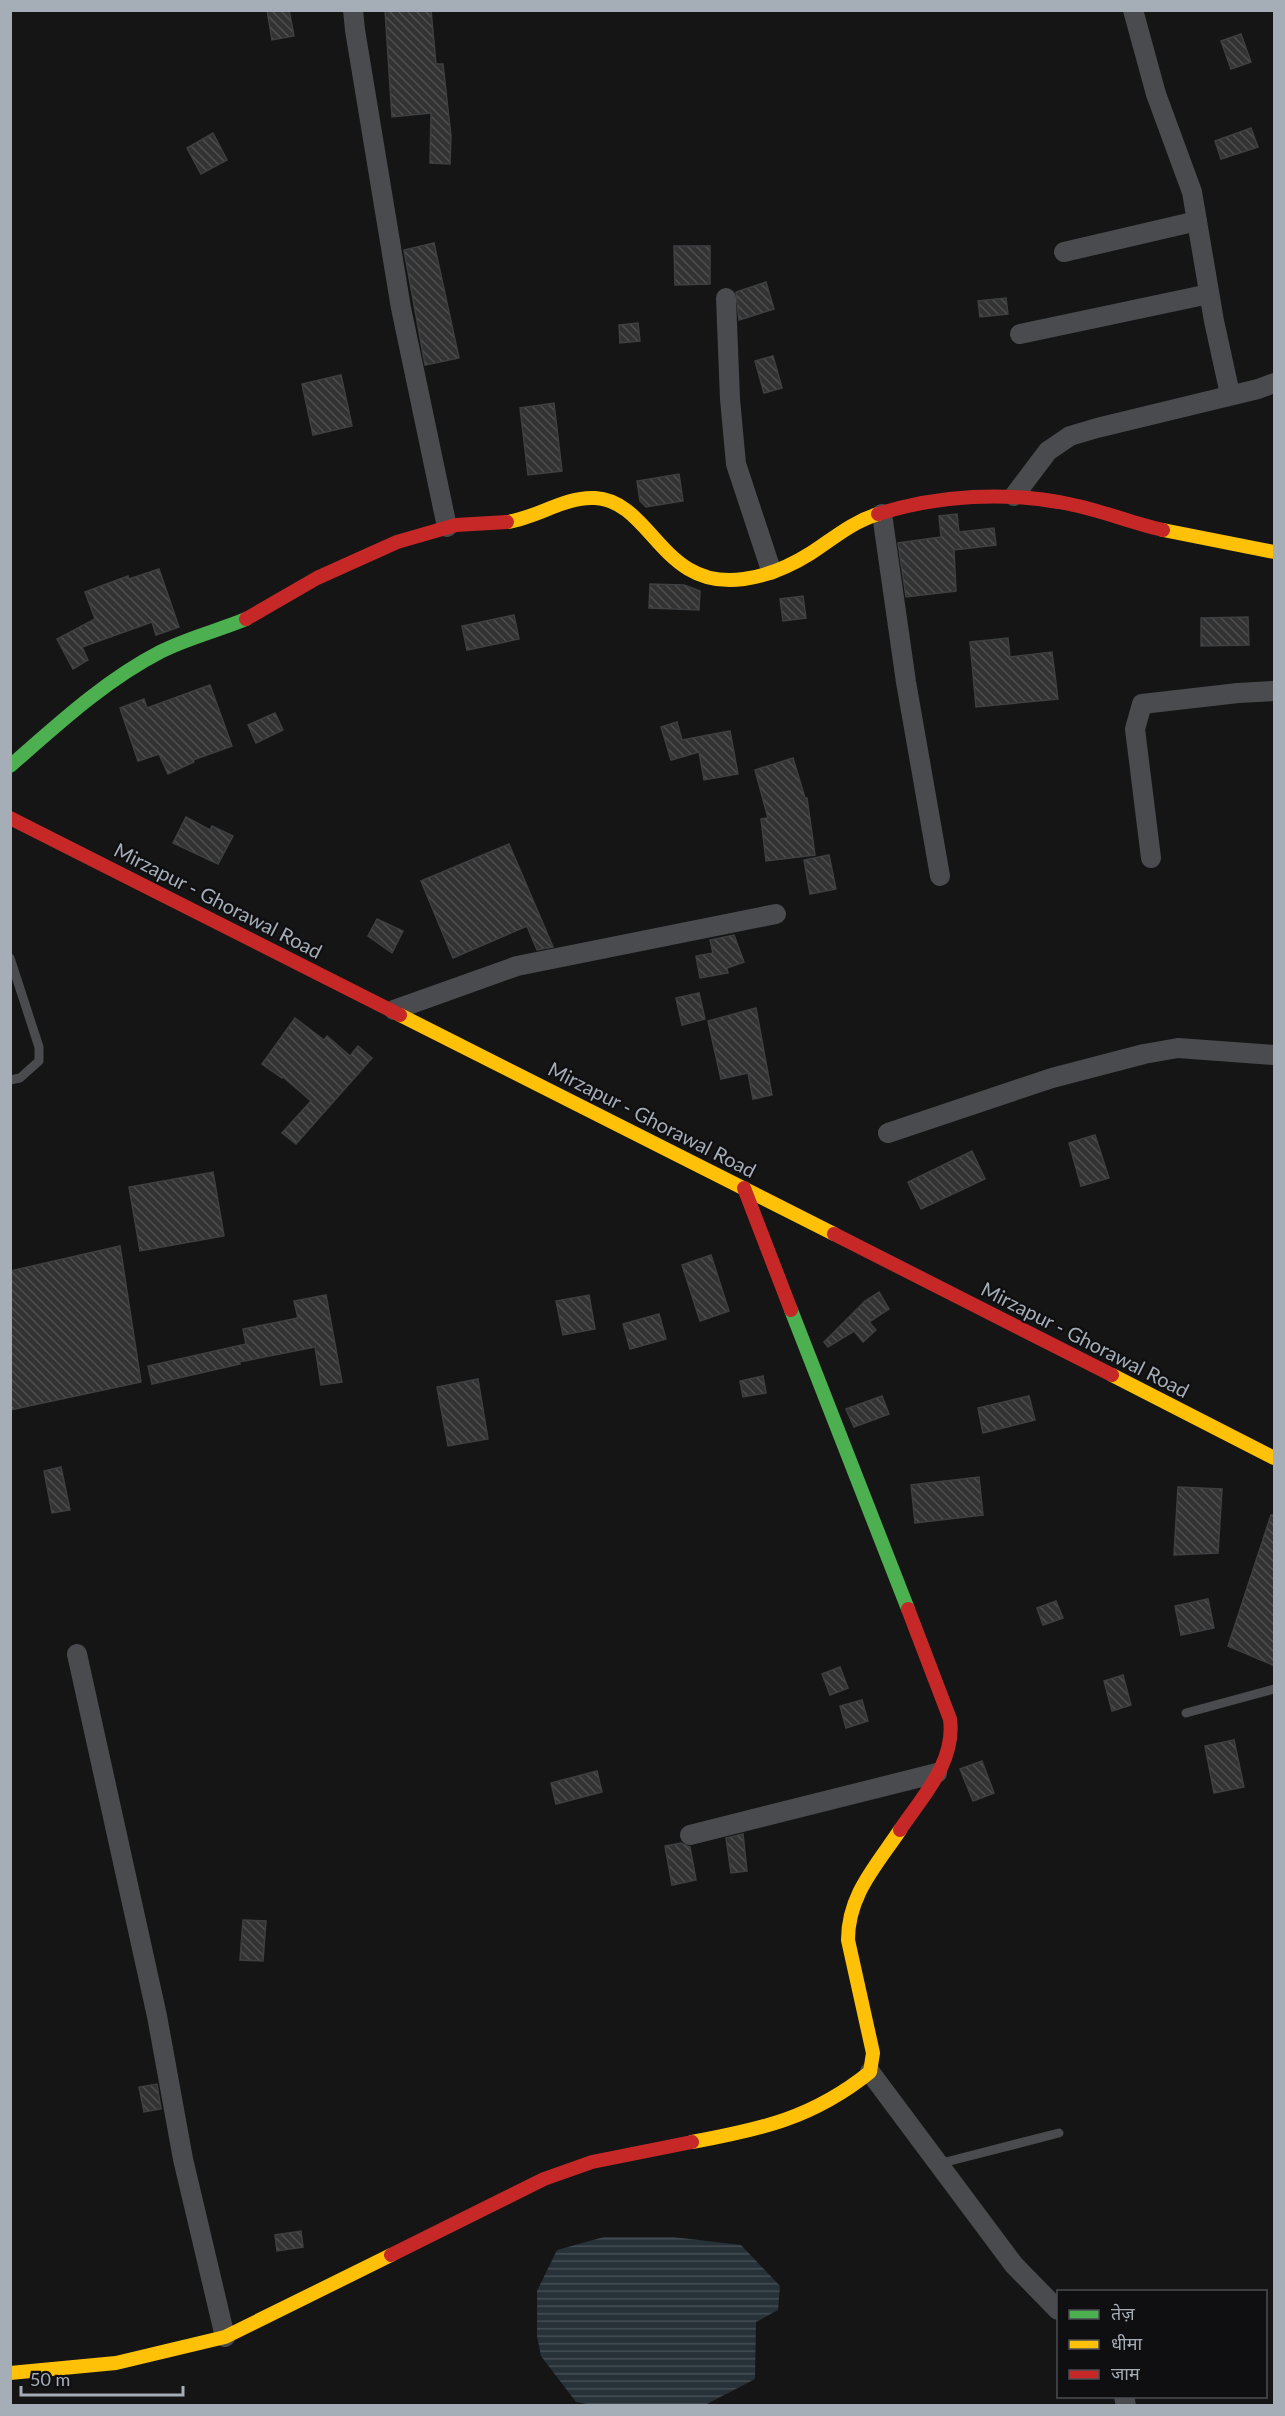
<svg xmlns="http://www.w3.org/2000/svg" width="1285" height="2416" viewBox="0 0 1285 2416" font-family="Lato,'Noto Sans Devanagari',sans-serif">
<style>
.water{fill:url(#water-rules)}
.building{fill:url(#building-back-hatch);stroke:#3d3f41;stroke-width:1.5}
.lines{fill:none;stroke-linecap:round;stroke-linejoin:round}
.lane{stroke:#494b4e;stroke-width:9}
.street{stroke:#494b4e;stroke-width:20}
.fast{stroke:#4caf50;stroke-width:14}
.slow{stroke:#ffc107;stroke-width:14}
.jam{stroke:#c62828;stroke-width:14}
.labels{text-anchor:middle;stroke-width:4.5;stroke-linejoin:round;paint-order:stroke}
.street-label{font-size:20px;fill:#a5adb7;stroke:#0f0f11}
</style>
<defs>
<pattern id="water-rules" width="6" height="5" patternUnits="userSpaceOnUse" patternTransform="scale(1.5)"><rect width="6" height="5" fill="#273238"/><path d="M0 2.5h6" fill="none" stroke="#434d53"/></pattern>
<pattern id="building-back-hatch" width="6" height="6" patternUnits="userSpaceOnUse" patternTransform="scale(1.5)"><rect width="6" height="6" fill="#333334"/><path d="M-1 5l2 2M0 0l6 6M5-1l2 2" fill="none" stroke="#4e4e4f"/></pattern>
</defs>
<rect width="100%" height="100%" fill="#151515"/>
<polygon class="water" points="604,2237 673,2237 741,2245 780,2286 778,2310 756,2322 755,2379 705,2405 598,2406 576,2402 541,2356 537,2336 537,2291 557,2250"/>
<g class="building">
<polygon points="267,10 289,10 294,36 272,40"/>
<polygon points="385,10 431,10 436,64 443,64 451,136 450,164 430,163 431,113 392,117"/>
<polygon points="1241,34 1251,62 1231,69 1221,41"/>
<polygon points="1251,128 1258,147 1221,159 1215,141"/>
<polygon points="213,133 227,160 201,174 187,148"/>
<polygon points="434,243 459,358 425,365 404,250"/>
<polygon points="674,246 710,246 710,284 675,285"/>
<polygon points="766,282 774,309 739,320 736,292"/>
<polygon points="1006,298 1008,314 980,317 978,301"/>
<polygon points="638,323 640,341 620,343 619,325"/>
<polygon points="773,356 782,388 764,393 755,361"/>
<polygon points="341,375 352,426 313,435 302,384"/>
<polygon points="554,403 562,471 528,475 520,408"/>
<polygon points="679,474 683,501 646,507 640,501 637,481"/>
<polygon points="957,514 959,532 994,528 996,545 954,550 956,591 906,597 898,543 941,537 939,516"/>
<polygon points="159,569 179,627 156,635 152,622 82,647 88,660 73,669 57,639 95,619 85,592 128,576 129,579"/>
<polygon points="650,584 684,585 700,591 699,610 649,608"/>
<polygon points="803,596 806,618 783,621 780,599"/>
<polygon points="514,615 519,639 467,650 462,626"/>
<polygon points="1248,617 1249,645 1201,646 1201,618"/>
<polygon points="1008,638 1010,657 1052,652 1058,699 976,707 970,642"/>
<polygon points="210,685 232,746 193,760 194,762 168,774 159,754 138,761 120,708 144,699 147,708"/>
<polygon points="275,713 283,730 256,743 248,725"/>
<polygon points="677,722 682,740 730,731 738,774 704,780 699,752 671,760 661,727"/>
<polygon points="793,758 805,798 807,798 815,855 766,861 761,819 768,818 755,770"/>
<polygon points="186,817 210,830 212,826 233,836 218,864 173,843"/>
<polygon points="509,844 553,947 537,950 527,926 453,958 421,881"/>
<polygon points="829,855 836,889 810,894 804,860"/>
<polygon points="377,919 403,931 392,953 368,936"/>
<polygon points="734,935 744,962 727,968 728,973 700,978 696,956 713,953 710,940"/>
<polygon points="699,993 705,1019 682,1025 676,998"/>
<polygon points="756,1008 772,1095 753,1099 748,1073 721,1079 708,1021"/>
<polygon points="295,1018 324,1040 327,1036 350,1056 358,1046 372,1058 296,1144 282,1133 311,1101 283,1077 282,1078 262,1064"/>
<polygon points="1095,1135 1109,1178 1081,1186 1069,1143"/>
<polygon points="972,1151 985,1179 921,1209 908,1182"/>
<polygon points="213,1172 224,1236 140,1251 129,1187"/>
<polygon points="120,1246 141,1382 10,1410 10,1271"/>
<polygon points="711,1255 729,1311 700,1321 682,1265"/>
<polygon points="879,1292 889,1309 869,1322 876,1330 863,1342 854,1331 828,1347 824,1342 865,1301"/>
<polygon points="326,1295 342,1382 321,1385 315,1347 239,1362 240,1364 152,1384 148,1366 246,1344 243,1329 298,1318 294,1301"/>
<polygon points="589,1295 595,1329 563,1335 556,1301"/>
<polygon points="659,1314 666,1339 630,1349 623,1324"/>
<polygon points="763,1376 766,1393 743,1397 740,1381"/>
<polygon points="478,1379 488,1439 448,1446 437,1387"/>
<polygon points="882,1396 889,1414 854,1427 846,1409"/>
<polygon points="1029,1396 1035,1420 983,1433 978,1408"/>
<polygon points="61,1467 70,1510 52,1513 44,1471"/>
<polygon points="979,1477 983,1515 915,1523 911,1485"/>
<polygon points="1178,1487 1222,1489 1218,1553 1174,1555"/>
<polygon points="1271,1515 1275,1515 1275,1666 1228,1646"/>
<polygon points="1208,1599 1214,1628 1181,1635 1175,1606"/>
<polygon points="1056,1601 1063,1618 1043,1625 1037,1608"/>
<polygon points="840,1667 848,1688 830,1695 822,1674"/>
<polygon points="1123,1675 1131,1705 1112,1711 1104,1681"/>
<polygon points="862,1700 868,1721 846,1728 840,1706"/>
<polygon points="1234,1740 1244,1787 1214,1793 1205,1746"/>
<polygon points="982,1761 994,1793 973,1801 960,1769"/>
<polygon points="597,1771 602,1792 556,1804 551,1783"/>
<polygon points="743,1834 747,1871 731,1873 726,1838"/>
<polygon points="681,1843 690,1847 696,1880 672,1885 665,1846"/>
<polygon points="243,1920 266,1921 263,1961 240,1960"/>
<polygon points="157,2084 161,2109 144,2112 139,2087"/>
<polygon points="301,2231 303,2247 277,2251 275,2235"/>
</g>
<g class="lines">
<g class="lane">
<polyline points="10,958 39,1047 39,1061 20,1078 10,1080"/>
<polyline points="1186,1713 1274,1689"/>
<polyline points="938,2164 1059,2133"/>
</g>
<g class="street">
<polyline points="353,10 355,30 401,308 447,527"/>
<polyline points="1133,10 1156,94 1192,192 1214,321 1230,394"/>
<polyline points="1064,252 1197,221"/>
<polyline points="726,298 730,399 736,464 771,570"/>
<polyline points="1020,334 1209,294"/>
<polyline points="1014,496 1048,451 1070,436 1097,428 1258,389 1274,383"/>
<polyline points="882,514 906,682 940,876"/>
<polyline points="1151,858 1135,729 1142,704 1238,693 1274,691"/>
<polyline points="394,1010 517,966 776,914"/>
<polyline points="888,1133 1052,1078 1144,1054 1178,1048 1274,1055"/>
<polyline points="77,1654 157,2016 183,2159 225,2337"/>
<polyline points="690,1835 937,1773"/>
<polyline points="870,2072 1014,2265 1058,2310"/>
<polyline points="1124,2396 1126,2406"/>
</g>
<g class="fast">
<path d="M10,766c47,-41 94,-85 150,-114 27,-14 57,-21 86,-33"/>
<polyline points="791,1310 908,1609"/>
</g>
<g class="slow">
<path d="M507,522c30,-4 58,-26 88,-24 57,3 66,93 149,81 23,-3 48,-14 67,-26 23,-15 41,-31 67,-39"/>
<polyline points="1163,530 1274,552"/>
<polyline points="400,1015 834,1234"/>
<polyline points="1112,1375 1274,1458"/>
<path d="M692,2142c70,-13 121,-24 178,-70l3,-19 -25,-113c0,-45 28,-74 52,-110"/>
<polyline points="10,2373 116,2363 225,2337 391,2255"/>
</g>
<g class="jam">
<path d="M878,514c60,-19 129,-23 191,-10 32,6 62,19 94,26"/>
<polyline points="246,619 317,578 397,542 456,525 507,522"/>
<polyline points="10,818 400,1015"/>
<polyline points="744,1188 791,1310"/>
<polyline points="834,1234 1112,1375"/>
<path d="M900,1830c22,-33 56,-68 50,-111l-42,-110"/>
<polyline points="391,2255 544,2179 592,2162 692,2142"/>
</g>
</g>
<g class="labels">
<g class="street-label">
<text transform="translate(218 901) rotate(27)" y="7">Mirzapur - Ghorawal Road</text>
<text transform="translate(652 1120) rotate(27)" y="7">Mirzapur - Ghorawal Road</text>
<text transform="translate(1085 1340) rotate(27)" y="7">Mirzapur - Ghorawal Road</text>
</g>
</g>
<rect width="1285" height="2416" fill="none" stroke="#a5adb7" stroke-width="24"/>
<rect x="1057" y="2290" width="210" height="108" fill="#0f0f11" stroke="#4b4e53" stroke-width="1.5"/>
<rect x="1069" y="2310" width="30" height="9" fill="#4caf50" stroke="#4b4e53" stroke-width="1.5"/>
<text x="1111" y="2320" font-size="18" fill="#a5adb7">तेज़</text>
<rect x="1069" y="2340" width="30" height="9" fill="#ffc107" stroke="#4b4e53" stroke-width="1.5"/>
<text x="1111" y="2350" font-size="18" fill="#a5adb7">धीमा</text>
<rect x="1069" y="2370" width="30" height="9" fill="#c62828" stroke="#4b4e53" stroke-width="1.5"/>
<text x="1111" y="2380" font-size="18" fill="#a5adb7">जाम</text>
<path d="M21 2386v9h162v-9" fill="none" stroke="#a5adb7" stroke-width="3"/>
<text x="30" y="2386" font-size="18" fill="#a5adb7" stroke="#0f0f11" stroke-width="4.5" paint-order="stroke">50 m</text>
</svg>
